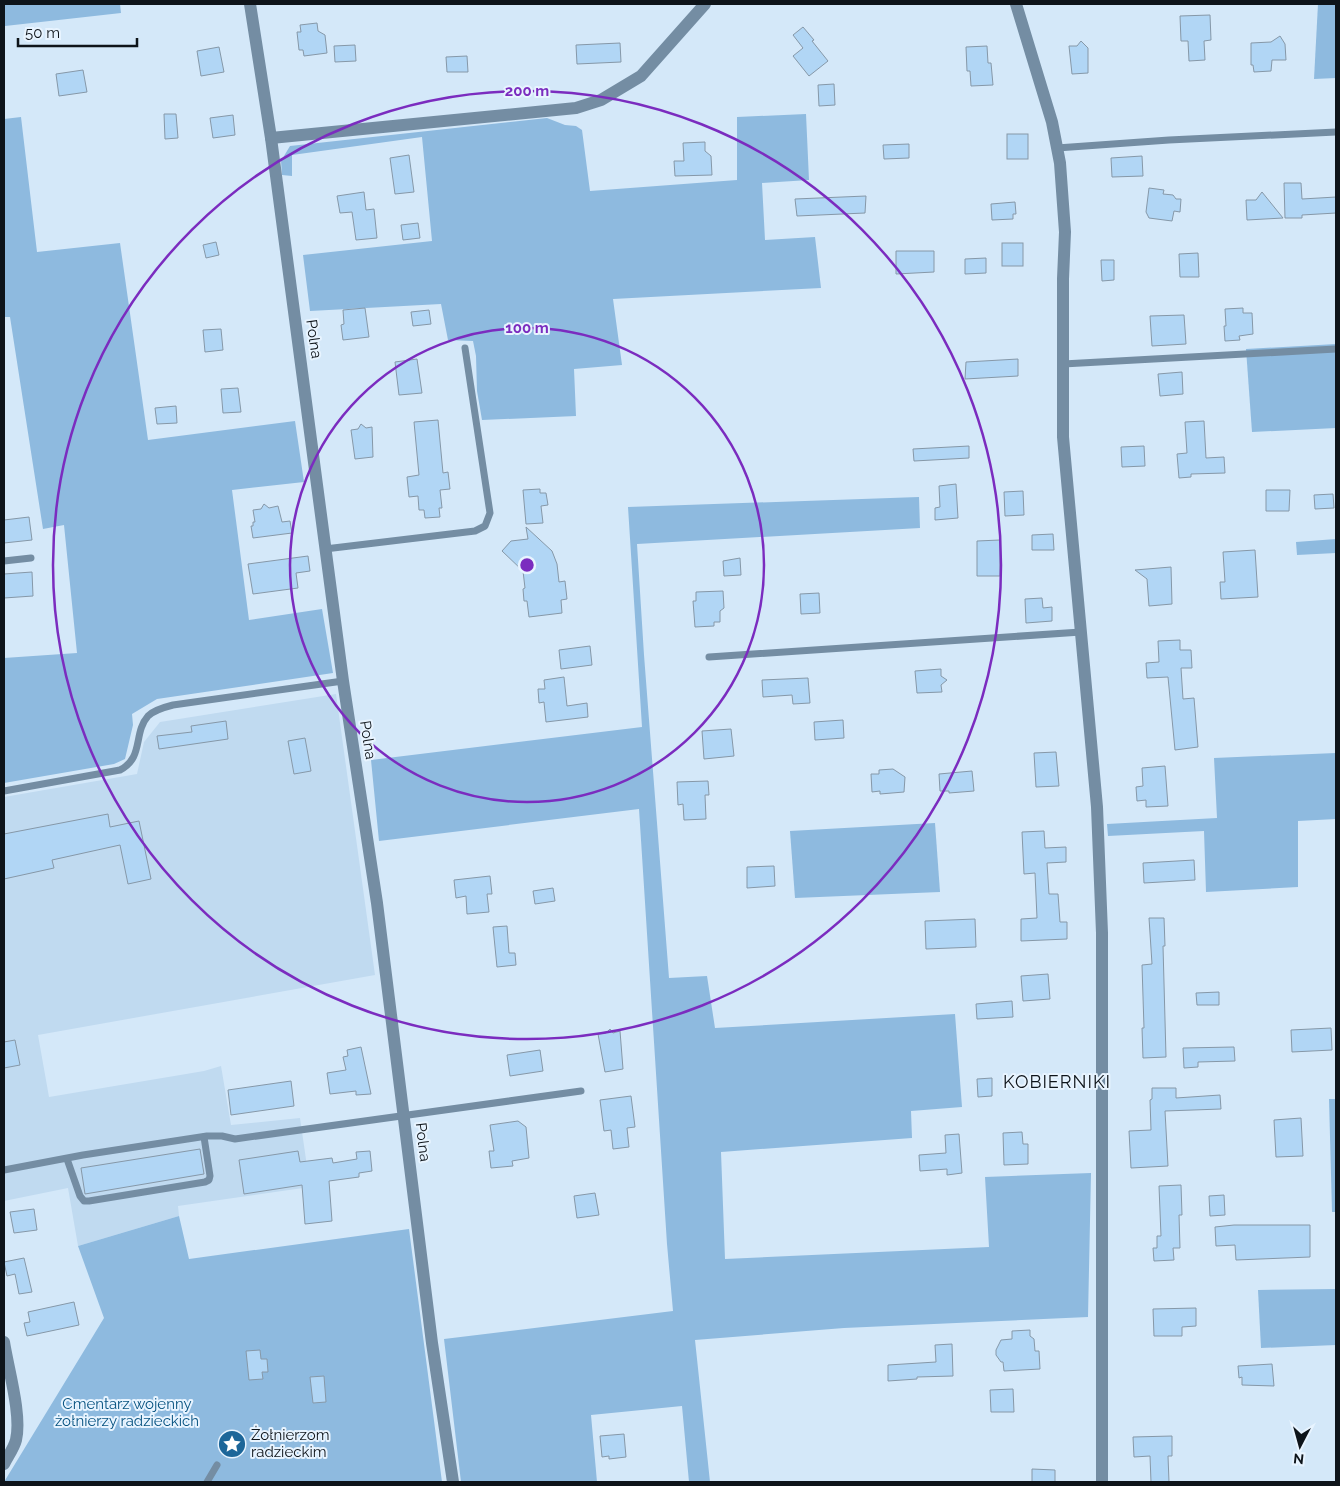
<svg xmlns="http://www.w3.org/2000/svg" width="1340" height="1486" viewBox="0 0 1340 1486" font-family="Raleway,sans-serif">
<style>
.built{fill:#c0daf0}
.green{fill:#8ebadf}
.building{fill:#b1d6f5;stroke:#8698a8}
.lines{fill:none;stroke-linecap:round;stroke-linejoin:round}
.service{stroke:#748da3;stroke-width:7}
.minor{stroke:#748da3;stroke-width:12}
.ring{fill:none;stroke:#7b2cbf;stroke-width:2.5}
.labels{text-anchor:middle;stroke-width:4;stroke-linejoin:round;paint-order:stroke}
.street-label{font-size:15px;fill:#0e141a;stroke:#e8f4ff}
.park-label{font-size:15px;fill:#065280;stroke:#e8f4ff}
.poi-label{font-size:15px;fill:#0e141a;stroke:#e8f4ff;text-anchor:start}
.quarter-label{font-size:18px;letter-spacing:1px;fill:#0e141a;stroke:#e8f4ff}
.centre{fill:#7b2cbf;stroke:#e8f4ff;stroke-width:2.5}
.ring-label{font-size:15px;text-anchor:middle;font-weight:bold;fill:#7b2cbf;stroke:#e8f4ff;stroke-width:4;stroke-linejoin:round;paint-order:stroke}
</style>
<rect width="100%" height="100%" fill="#d4e8f9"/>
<polygon class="built" points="336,694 375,975 38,1035 49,1097 204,1071 221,1066 231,1125 300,1118 310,1187 178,1206 179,1216 78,1246 68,1188 4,1201 4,797 137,774 144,742 160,722"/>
<g class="green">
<polygon points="4,4 120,4 121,13 5,26"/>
<polygon points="1318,4 1336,4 1336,78 1314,79"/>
<polygon points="806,114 809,180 762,183 765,240 815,237 821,288 613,299 622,365 574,369 576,416 482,420 477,391 476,356 473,341 448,340 441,304 310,311 303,255 432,241 422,137 292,155 292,176 282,175 281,161 290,146 547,118 565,125 576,126 582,130 590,191 737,180 737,117"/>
<polygon points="21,117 37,252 120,243 148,440 295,421 304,482 232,490 249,620 322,609 333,673 157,699 132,714 133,725 125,759 114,764 4,783 4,658 77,653 64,525 43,529 10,317 4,317 4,119"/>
<polygon points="1336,344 1336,428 1252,432 1246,349"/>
<polygon points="919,497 920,528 637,544 644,655 669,978 707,976 715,1028 955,1014 962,1107 911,1111 912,1138 721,1152 725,1259 989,1247 985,1177 1091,1173 1088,1317 844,1328 695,1340 710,1482 689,1482 682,1406 591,1415 597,1482 461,1482 444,1339 673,1311 667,1244 639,809 379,841 371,760 642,727 628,507"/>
<polygon points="1336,539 1336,553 1297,555 1296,542"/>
<polygon points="1336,753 1336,819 1298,821 1298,887 1206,892 1204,831 1108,836 1107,824 1217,818 1214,758"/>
<polygon points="935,823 940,892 795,898 790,831"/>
<polygon points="1329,1099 1336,1099 1336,1212 1332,1212"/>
<polygon points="179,1216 189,1259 409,1229 442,1482 4,1482 104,1318 78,1246"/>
<polygon points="1336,1289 1336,1345 1261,1348 1258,1290"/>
</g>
<g class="building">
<polygon points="1210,15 1211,40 1204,41 1205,60 1189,61 1188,41 1181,41 1180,16"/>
<polygon points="317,23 318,31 325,35 327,53 304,56 303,50 299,50 297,32 301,32 300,25"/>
<polygon points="803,27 814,40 812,41 828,61 809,76 793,56 803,48 793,35"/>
<polygon points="1280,36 1285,44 1286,60 1272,60 1271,71 1254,72 1253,65 1251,65 1251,43 1271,42"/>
<polygon points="1081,41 1088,48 1088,73 1072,74 1069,46 1077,46"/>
<polygon points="620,43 621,62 577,64 576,45"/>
<polygon points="355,45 356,61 335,62 334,46"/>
<polygon points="987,46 988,63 991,63 993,85 971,86 970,71 967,71 966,47"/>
<polygon points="219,47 224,72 201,76 197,51"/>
<polygon points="467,56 468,72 447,72 446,57"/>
<polygon points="83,70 87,92 59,96 56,74"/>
<polygon points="834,84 835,105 819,106 818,85"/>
<polygon points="164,114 176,114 178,138 165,139"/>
<polygon points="233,115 235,135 213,138 210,118"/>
<rect x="1007" y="134" width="21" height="25"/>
<polygon points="705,142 705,151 711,156 712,175 675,176 674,161 684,161 683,143"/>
<polygon points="909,144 909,158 884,159 883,145"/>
<polygon points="409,155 414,192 395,194 390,158"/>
<polygon points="1142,156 1143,176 1112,177 1111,158"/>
<polygon points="1284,183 1301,183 1302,199 1336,197 1336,213 1302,215 1302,218 1285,218"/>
<polygon points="1149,188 1164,190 1163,194 1173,195 1176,199 1181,199 1180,212 1174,211 1172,221 1149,218 1146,212"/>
<polygon points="364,192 366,210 374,209 377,238 356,240 352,212 340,213 337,196"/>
<polygon points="1262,192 1283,218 1247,220 1246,200 1256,200"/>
<polygon points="866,196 865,213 797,216 795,199"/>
<polygon points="1015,202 1016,214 1013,214 1013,219 992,220 991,204"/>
<polygon points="418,223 420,238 403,240 401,225"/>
<polygon points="216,242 219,255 206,258 203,245"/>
<rect x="1002" y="243" width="21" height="23"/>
<polygon points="896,251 934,251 934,272 896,274"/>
<polygon points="1198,253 1199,277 1180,277 1179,254"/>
<polygon points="986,258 986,273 965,274 965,259"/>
<polygon points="1101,260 1114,260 1114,280 1102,281"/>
<polygon points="365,308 369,337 343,340 341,325 344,324 343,310"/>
<polygon points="1243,308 1243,313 1252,313 1253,334 1239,336 1240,340 1225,341 1224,326 1226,326 1225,309"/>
<polygon points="429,310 431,324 413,326 411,312"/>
<polygon points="1184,315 1186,344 1152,346 1150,316"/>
<polygon points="221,329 223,350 205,352 203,330"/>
<polygon points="417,359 422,393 399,395 395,362"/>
<polygon points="1018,359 1018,376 965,379 966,362"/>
<polygon points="1182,372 1183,394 1160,396 1158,374"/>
<polygon points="238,388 241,412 223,413 221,389"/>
<polygon points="176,406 177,423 157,424 155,408"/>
<polygon points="438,420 443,473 448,472 450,489 440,490 442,508 439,508 440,517 425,518 424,510 419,510 418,496 409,497 407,477 419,475 414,422"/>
<polygon points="1204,421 1206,458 1224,457 1225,473 1191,474 1191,477 1179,478 1177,454 1187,453 1185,422"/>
<polygon points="361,424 366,428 372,427 373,457 355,459 351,430 358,429"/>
<polygon points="969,446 969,458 914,461 913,449"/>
<polygon points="1144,446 1145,466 1122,467 1121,447"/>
<polygon points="956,484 958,518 935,520 935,508 940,507 939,486"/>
<polygon points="540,489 540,493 546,493 548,505 541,506 543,523 526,524 523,490"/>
<polygon points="1266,490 1290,490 1289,511 1266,511"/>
<polygon points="1023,491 1024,515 1005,516 1004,492"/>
<polygon points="1333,494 1334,508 1315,509 1314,495"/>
<polygon points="264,504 269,508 278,506 282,522 290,521 292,533 253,538 251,526 253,526 253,522 255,522 253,510 261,509"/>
<polygon points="29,517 32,540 4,543 4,520"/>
<polygon points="526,527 552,551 557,564 559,582 565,581 567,599 561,600 562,613 529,617 527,601 524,601 523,589 525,588 523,571 502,551 511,541 528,539"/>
<polygon points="1053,534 1054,550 1032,550 1032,535"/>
<polygon points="1000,540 1000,576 977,576 977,541"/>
<polygon points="1255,550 1258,597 1221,599 1220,582 1225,582 1223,552"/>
<polygon points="308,556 310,571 296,573 298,588 253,594 248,564"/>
<polygon points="740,558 741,575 724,576 723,561"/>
<polygon points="1171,567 1172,604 1149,606 1147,579 1135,570"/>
<polygon points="32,572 33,596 4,598 4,574"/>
<polygon points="723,591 724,608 720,611 720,622 714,622 714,626 695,627 693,601 696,601 696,592"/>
<polygon points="819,593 820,613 801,614 800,594"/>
<polygon points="1042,598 1043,608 1052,607 1052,621 1026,623 1025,599"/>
<polygon points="1180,640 1180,650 1191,650 1192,668 1181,668 1183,699 1194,698 1198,747 1175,750 1168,677 1147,678 1146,663 1159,662 1158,641"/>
<polygon points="590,646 592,665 561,669 559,650"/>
<polygon points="941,669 941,676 947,680 941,685 942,692 917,693 915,671"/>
<polygon points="564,677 567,706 587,703 588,717 546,722 544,702 539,703 538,689 545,689 544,680"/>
<polygon points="808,678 810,703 793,704 792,695 763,697 762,680"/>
<polygon points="843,720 844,738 815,740 814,722"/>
<polygon points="226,721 228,739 159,749 157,736 192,732 191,726"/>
<polygon points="731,729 734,756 704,759 702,731"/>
<polygon points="305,738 311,771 294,774 288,741"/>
<polygon points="1056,752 1059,786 1036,787 1034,753"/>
<polygon points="1165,766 1168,806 1146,807 1146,800 1137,801 1136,787 1143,786 1142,768"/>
<polygon points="893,769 905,777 904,792 880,794 880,791 872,792 871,774 879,774 879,770"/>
<polygon points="972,771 974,791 949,793 949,791 940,791 939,774"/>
<polygon points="708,781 709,795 705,795 706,819 684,820 683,804 678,805 677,782"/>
<polygon points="108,814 110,827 139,821 151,879 128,884 120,845 52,860 54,868 4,879 4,834"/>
<polygon points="1044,831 1045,848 1066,847 1066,862 1047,863 1049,894 1058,894 1060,922 1067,922 1067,939 1021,941 1021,919 1037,918 1035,873 1024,874 1022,832"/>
<polygon points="1194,860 1195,880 1144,883 1143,863"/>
<polygon points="774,866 775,886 747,888 747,867"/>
<polygon points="490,876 492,894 487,894 489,912 467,914 466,896 456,898 454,880"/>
<polygon points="553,888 555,901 535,904 533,891"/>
<polygon points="1149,918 1164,918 1165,946 1163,946 1166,1057 1143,1058 1142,1028 1144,1028 1142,965 1152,964"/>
<polygon points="975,919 976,947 926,949 925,921"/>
<polygon points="507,926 509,953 515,953 516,965 497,967 493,927"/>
<polygon points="1048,974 1050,999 1023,1001 1021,976"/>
<polygon points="1219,992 1219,1005 1197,1005 1196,993"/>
<polygon points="1012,1001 1013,1017 977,1019 976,1004"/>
<polygon points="1331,1028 1332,1050 1292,1052 1291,1030"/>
<polygon points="610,1029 613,1033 620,1031 623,1069 605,1072 598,1034 606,1033"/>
<polygon points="15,1040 20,1065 4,1068 4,1042"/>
<polygon points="361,1047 371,1094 356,1095 356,1091 330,1094 327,1073 346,1070 343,1057 348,1056 347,1050"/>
<polygon points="1234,1047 1235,1061 1198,1062 1198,1067 1184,1068 1183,1048"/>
<polygon points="540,1050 543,1071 510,1076 507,1055"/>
<polygon points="992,1078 992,1096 978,1097 977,1079"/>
<polygon points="291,1081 294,1106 231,1115 228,1090"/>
<polygon points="1152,1088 1176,1088 1176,1098 1220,1095 1221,1109 1165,1111 1168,1166 1131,1168 1129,1131 1151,1130 1150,1100 1152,1099"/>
<polygon points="631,1096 635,1127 627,1128 629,1147 613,1149 611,1130 604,1131 600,1100"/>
<polygon points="1301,1118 1303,1156 1276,1157 1274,1120"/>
<polygon points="518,1121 526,1127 529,1158 512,1161 513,1166 491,1168 489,1151 494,1151 490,1125"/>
<polygon points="1022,1132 1023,1144 1028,1144 1028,1164 1004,1165 1003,1133"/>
<polygon points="959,1134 962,1173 947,1175 947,1169 920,1171 919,1155 946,1153 945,1135"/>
<polygon points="200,1149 204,1174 85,1194 81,1168"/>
<polygon points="298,1151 300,1162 332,1158 333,1163 357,1159 356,1152 370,1151 372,1171 359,1173 359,1177 329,1181 332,1221 305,1224 302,1185 244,1194 239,1160"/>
<polygon points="1181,1185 1182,1215 1179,1215 1180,1248 1173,1248 1174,1260 1154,1261 1153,1248 1157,1248 1157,1236 1161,1236 1159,1186"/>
<polygon points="595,1193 599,1215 577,1218 574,1196"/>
<polygon points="1224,1195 1225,1215 1210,1216 1209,1196"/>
<polygon points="34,1209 37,1230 14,1233 10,1212"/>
<polygon points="1234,1225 1310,1225 1310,1257 1236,1260 1235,1245 1216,1246 1215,1227"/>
<polygon points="24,1258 32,1292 19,1294 15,1274 7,1276 4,1262"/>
<polygon points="74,1302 79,1325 27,1336 24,1323 30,1322 28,1312"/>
<polygon points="1196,1308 1196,1326 1182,1327 1182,1336 1154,1336 1153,1309"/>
<polygon points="1030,1330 1030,1336 1034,1339 1035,1351 1039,1351 1040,1369 1004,1371 1003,1362 1001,1362 996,1355 996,1350 1001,1340 1012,1339 1012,1331"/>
<polygon points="952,1344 953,1376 917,1377 917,1379 888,1381 888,1365 936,1362 935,1345"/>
<polygon points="260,1350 261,1359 267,1359 268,1372 262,1372 263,1379 249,1380 246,1351"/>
<polygon points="1272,1364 1274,1386 1242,1385 1242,1377 1239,1378 1238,1366"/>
<polygon points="324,1376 326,1402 313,1403 310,1377"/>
<polygon points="1013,1389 1014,1412 991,1412 990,1390"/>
<polygon points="624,1434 626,1457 609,1459 609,1456 602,1457 600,1436"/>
<polygon points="1172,1436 1172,1456 1168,1456 1169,1482 1151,1482 1150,1456 1134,1457 1133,1437"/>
<polygon points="1032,1469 1055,1470 1055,1482 1032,1482"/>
</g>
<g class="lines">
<g class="service">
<polyline points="1057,148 1169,140 1336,132"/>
<polyline points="1063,364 1336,349"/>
<polyline points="325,549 475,531 485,526 490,513 465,348"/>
<polyline points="4,561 31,558"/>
<polyline points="709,657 1081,632"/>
<path d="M4,791l116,-21c24,-12 13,-37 28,-54 6,-6 17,-9 25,-11l170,-24"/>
<polyline points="67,1159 80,1196 84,1201 89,1201 205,1182 209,1180 210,1176 204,1137"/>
<polyline points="4,1170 83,1155 207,1136 222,1136 235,1139 581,1091"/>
<polyline points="207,1482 217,1465"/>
</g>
<g class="minor">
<polyline points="250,4 271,138 343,681 377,903 432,1343 453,1482"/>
<polyline points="1016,4 1052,122 1060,163 1065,232 1063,279 1063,437 1097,807 1102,933 1102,1482"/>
<polyline points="271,138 576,108 601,100 641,76 705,4"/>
<path d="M4,1342c4,26 18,73 12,98 -2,8 -8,16 -12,24"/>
</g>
</g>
<g class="ring">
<circle cx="527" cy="565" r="237"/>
<circle cx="527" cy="565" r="474"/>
</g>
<defs>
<symbol id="sight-disc" viewBox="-11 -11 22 22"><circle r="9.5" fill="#1c6699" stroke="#e8f4ff"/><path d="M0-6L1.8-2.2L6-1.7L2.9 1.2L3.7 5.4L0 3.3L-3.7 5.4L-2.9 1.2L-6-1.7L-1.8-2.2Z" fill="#fff"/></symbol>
</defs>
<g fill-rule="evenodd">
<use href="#sight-disc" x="216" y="1428" width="32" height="32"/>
</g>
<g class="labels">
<g class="street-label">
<text transform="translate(314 339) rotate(82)" y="5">Polna</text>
<text transform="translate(368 740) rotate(81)" y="5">Polna</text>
<text transform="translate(423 1142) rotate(83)" y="5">Polna</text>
</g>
<g class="park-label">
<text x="127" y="1409">Cmentarz wojenny<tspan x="127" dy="17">żołnierzy radzieckich</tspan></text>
</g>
<g class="poi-label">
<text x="251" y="1440">Żołnierzom<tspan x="251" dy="17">radzieckim</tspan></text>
</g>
<g class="quarter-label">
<text x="1057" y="1088">KOBIERNIKI</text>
</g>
</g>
<circle cx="527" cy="565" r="8" class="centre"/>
<g class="ring-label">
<text x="527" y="96">200 m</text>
<text x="527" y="333">100 m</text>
</g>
<rect width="1340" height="1486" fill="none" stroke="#0e141a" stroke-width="10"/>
<g transform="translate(1300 1446) rotate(186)" stroke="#e8f4ff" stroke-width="4" paint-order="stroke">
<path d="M0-4L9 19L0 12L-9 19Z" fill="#0e141a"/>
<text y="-8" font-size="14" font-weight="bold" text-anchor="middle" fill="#0e141a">N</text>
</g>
<path d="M18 38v8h119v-8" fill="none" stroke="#0e141a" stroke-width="2.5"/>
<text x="25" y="38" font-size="15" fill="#0e141a" stroke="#e8f4ff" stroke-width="4" paint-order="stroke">50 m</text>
</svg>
